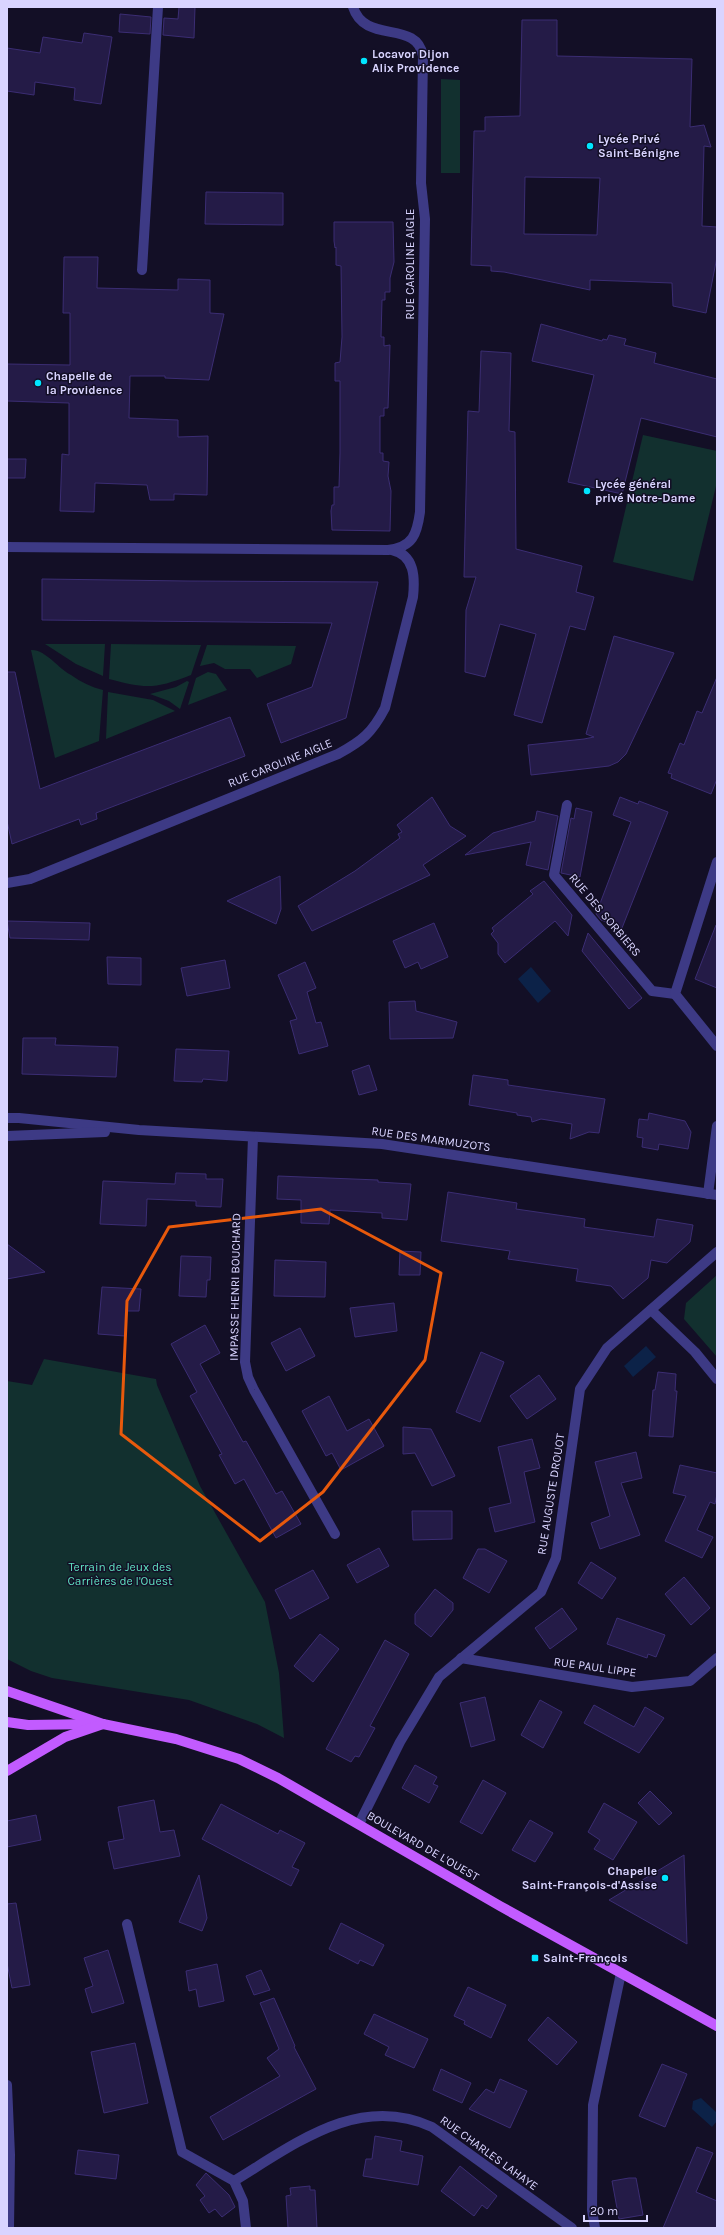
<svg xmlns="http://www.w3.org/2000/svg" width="724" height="2235" viewBox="0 0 724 2235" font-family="Karla,sans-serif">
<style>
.green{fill:#12302f}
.water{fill:#0c2248}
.building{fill:#241b47;stroke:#3b2d73;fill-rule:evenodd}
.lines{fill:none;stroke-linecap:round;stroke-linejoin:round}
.minor{stroke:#3d3a85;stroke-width:10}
.major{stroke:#c25bff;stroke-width:10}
.marked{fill:none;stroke:#e8590c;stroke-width:3;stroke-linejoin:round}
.poi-dot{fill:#00e5ff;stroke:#130f26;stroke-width:1.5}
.labels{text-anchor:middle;stroke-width:3;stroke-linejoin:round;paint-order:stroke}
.poi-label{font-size:12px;font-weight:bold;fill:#d9d4ff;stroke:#130f26;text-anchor:start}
.street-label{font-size:12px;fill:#d9d4ff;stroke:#130f26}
.park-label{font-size:12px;fill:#5fe0c0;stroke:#130f26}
</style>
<rect width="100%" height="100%" fill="#130f26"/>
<g class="green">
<polygon points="441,79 460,80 460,173 441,173"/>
<polygon points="643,435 717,451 717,482 693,581 613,562"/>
<polygon points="45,644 105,644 103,676 76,664"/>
<path d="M111,644l90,1 -10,30c-36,14 -45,14 -82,4z"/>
<polygon points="207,645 296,646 291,664 257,678 250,669 225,669 214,663 200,666"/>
<path d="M31,650c14,-1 28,19 40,25 10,7 20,12 32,15l-4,51 -44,17z"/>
<polygon points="208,672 216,674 227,690 188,705 196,678"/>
<polygon points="187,681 189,682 180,709 169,701 150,694 176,687"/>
<polygon points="108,692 153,700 175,711 106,739"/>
<polygon points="717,1275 717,1357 684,1319 686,1303"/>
<polygon points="44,1359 156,1379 157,1385 200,1486 265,1602 279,1673 284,1738 257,1724 189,1700 52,1678 31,1671 7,1659 7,1381 32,1385"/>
</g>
<g class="water">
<polygon points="531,967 551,991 538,1003 518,979"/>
<polygon points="646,1346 656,1357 633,1377 624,1366"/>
<polygon points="701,2098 717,2113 717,2121 712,2127 692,2109 693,2101"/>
</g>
<g class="building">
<polygon points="179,7 195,7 194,38 163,35 164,18 178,19"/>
<polygon points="120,14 151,17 150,34 119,32"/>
<path d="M522,20h35v36l135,3 -2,68 14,-2 7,22 -7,-1 -2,80 15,1v30l-11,56 -33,-7 -1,-23 -82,-3v10l-86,-18 -13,-1v-5l-20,-1 3,-134h11v-14l35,-1zM525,177l75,1 -3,57 -73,-1z"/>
<polygon points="84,33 112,37 101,104 74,100 75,88 35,82 34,95 7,91 7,48 40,53 43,37 82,43"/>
<polygon points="206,192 283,193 283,225 205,224"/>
<polygon points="334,222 393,222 394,262 390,278 390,292 385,292 385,300 382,300 381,337 384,337 384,346 390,345 389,379 388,408 384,408 384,416 380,416 380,453 383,453 383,461 389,462 388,476 391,491 390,531 332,530 331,511 332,505 334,505 334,487 339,487 340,453 340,381 335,381 335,363 340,362 342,337 341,266 336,265 336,247 335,248 334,241"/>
<polygon points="64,257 98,257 97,288 178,290 178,279 210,280 210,313 224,314 209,380 165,378 165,376 130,376 129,418 178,420 178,437 208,436 207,495 174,494 174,500 150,500 147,485 95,483 94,512 60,511 62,454 69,455 69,403 7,401 7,364 70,365 70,313 63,313"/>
<polygon points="541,324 602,341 603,339 607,340 609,335 626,339 624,345 656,353 654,363 717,379 717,437 641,418 622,494 568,482 594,375 532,361"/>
<polygon points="481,351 511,353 509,431 515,432 516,549 582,566 576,592 594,597 585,630 570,626 542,723 514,715 536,634 500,624 485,677 465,672 466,610 476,577 464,577 468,411 479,412"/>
<polygon points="7,459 26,459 25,478 7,478"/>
<polygon points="42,579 187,581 378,582 346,718 281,743 267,704 312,687 332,623 42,620"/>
<polygon points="614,636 674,653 626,754 618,762 609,766 531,775 528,745 584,739 594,737 586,734"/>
<polygon points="7,672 15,672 40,789 230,717 245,756 96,813 97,819 81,825 79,819 12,844 7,821"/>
<polygon points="717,677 717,779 711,794 671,778 672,774 668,773 680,743 684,745 697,711 702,713"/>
<polygon points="432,797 450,826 466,836 423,865 430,875 312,931 298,906 355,871 400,838 398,834 402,832 397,825"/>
<polygon points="620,797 638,804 639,801 668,812 622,928 601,920 596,914 631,822 613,815"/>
<polygon points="576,808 592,812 580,877 561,873 571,818 574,819"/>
<polygon points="537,811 558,816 548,870 526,865 531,842 465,855 493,833 535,821"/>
<polygon points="280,876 281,909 276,924 227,901"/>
<polygon points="544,881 572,915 568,936 555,921 505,963 498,954 498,943 491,934 494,931 492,928 533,894 530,891"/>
<polygon points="7,921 90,923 89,940 10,938"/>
<polygon points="434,923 448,957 421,969 418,962 405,968 393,941"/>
<polygon points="716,925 717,925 717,988 695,979"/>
<polygon points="588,933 642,998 629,1009 582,951"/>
<polygon points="107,957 141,958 141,985 108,984"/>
<polygon points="225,960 230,988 187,996 181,968"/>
<polygon points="305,962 316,988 307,992 316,1023 321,1022 328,1046 299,1054 290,1021 297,1019 278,975"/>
<polygon points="415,1001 416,1011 457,1022 453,1038 390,1039 389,1002"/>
<polygon points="23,1038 56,1038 55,1045 118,1047 116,1077 22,1074"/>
<polygon points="176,1049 229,1051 227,1081 203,1079 202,1082 174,1081"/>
<polygon points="369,1065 377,1090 359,1095 352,1071"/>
<polygon points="473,1075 508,1080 508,1085 605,1099 599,1133 589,1132 570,1139 572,1124 541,1119 532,1122 531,1117 517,1115 517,1113 469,1105"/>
<polygon points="649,1113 685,1121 691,1132 688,1149 659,1144 658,1150 642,1147 643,1138 637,1137 639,1119 648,1120"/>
<polygon points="176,1173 206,1174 206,1179 223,1179 221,1207 196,1206 196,1201 147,1199 146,1226 100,1224 103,1181 175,1184"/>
<polygon points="278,1176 378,1180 378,1182 411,1184 407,1220 382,1218 382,1213 330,1210 329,1224 301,1223 301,1200 277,1199"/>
<polygon points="448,1192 517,1203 516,1209 585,1219 584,1227 654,1237 657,1219 693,1225 690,1242 667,1263 651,1260 648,1278 623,1299 611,1286 576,1281 578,1269 508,1259 510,1251 441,1241"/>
<polygon points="7,1244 45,1272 7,1279"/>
<polygon points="400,1251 421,1252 420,1275 399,1275"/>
<polygon points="181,1256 211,1257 210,1280 207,1280 206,1297 179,1296"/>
<polygon points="275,1260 326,1262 325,1297 274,1296"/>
<polygon points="102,1287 141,1289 139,1311 127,1311 125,1336 98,1334"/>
<polygon points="394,1303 397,1331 355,1337 350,1308"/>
<polygon points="205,1325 220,1353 200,1364 243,1442 246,1441 276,1494 282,1491 301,1524 276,1538 244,1479 235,1484 219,1455 222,1454 190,1396 197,1392 171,1344"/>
<polygon points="300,1328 315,1356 286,1371 271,1343"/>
<polygon points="481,1352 504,1362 480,1422 456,1412"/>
<polygon points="658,1372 676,1374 675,1391 677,1391 673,1437 649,1436 653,1390 655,1390"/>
<polygon points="539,1375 556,1399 527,1419 510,1396"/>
<polygon points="329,1396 347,1431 369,1419 384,1446 341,1470 332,1453 326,1456 302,1411"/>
<polygon points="403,1427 431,1429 455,1476 432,1486 415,1453 403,1454"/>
<polygon points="532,1439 540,1468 524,1472 535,1522 495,1532 489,1508 511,1503 498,1447"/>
<polygon points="636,1452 642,1478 621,1483 640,1535 600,1549 591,1523 610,1516 595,1462"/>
<polygon points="680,1465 717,1473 717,1494 715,1504 710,1502 697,1530 713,1537 702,1558 665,1541 686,1496 673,1493"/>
<polygon points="412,1511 452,1511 452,1539 413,1540"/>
<polygon points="379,1548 389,1566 357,1583 347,1565"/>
<polygon points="478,1549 485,1549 507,1561 489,1593 463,1578"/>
<polygon points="591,1562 616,1578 602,1599 578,1583"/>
<polygon points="313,1570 329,1598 290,1619 275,1590"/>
<polygon points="684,1577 710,1608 691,1625 665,1594"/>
<polygon points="435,1589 453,1603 453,1610 431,1637 415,1624 415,1614"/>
<polygon points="562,1608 577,1629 550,1649 535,1628"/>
<polygon points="617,1618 665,1635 656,1657 648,1654 647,1658 607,1644"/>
<polygon points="320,1634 339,1649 313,1682 294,1666"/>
<polygon points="385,1640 409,1654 370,1726 375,1728 359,1757 355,1756 351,1762 326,1749"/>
<polygon points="485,1697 495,1740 471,1747 460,1703"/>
<polygon points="540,1700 562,1712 543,1748 521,1735"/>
<polygon points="594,1705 634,1727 645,1707 664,1718 639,1753 584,1723"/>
<polygon points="415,1765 437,1777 433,1784 438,1786 429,1803 402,1788"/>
<polygon points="483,1780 506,1793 482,1834 460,1822"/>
<polygon points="650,1791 672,1813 659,1825 638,1803"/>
<polygon points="154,1800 160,1832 174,1830 180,1856 114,1869 108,1842 124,1839 118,1807"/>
<polygon points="604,1803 637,1822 613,1860 594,1849 600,1840 588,1832"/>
<polygon points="221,1804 278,1834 280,1830 305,1843 292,1867 299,1870 291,1886 202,1839"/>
<polygon points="36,1815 41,1840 7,1847 7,1821"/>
<polygon points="530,1820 553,1833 535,1862 512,1850"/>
<polygon points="684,1855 687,1944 609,1900"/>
<polygon points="199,1875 207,1918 202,1931 179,1922"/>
<polygon points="16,1903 30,1985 12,1988 7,1963 7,1904"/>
<polygon points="341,1923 384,1945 373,1966 360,1960 358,1964 329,1949"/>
<polygon points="108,1950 124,2003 92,2013 85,1989 93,1986 84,1958"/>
<polygon points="217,1964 224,2001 199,2007 196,1989 189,1991 186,1971"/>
<polygon points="261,1970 270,1990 254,1995 246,1976"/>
<polygon points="468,1987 506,2005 491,2038 464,2024 465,2021 454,2016"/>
<polygon points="274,1998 295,2046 294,2047 316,2089 223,2140 210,2117 280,2076 267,2058 279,2049 260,2003"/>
<polygon points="374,2014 428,2039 414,2068 385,2055 389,2047 364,2034"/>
<polygon points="548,2017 577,2042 557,2065 528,2040"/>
<polygon points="135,2043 148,2103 104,2113 91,2052"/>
<polygon points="662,2064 687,2074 665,2127 639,2116"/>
<polygon points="441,2069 471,2083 462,2103 433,2090"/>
<polygon points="500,2079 527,2091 510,2128 469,2109 486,2089 494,2093"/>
<polygon points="375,2136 402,2141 400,2151 423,2156 418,2185 363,2176 366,2159 372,2159"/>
<polygon points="697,2147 713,2153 696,2192 717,2201 717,2228 663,2228"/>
<polygon points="78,2150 119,2155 116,2179 75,2174"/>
<polygon points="460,2166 497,2196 487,2209 482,2205 474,2216 441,2191"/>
<polygon points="206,2173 229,2195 235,2207 222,2217 215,2209 209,2213 200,2200 205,2196 196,2185"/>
<polygon points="629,2178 636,2178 643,2215 619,2219 612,2181"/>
<polygon points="310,2186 310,2190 315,2190 317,2228 288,2228 286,2196 291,2195 290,2188"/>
</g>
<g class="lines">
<g class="minor">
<polyline points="142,270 158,7"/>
<path d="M7,547l381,3c25,-3 29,-16 32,-38l5,-293 -4,-36 2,-127c-6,-37 -58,-11 -70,-49"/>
<polyline points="567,805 554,875 652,991 675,994"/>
<polyline points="717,862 675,994 717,1046"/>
<path d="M7,883l23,-4 308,-125c24,-13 34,-21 47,-46l28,-111c2,-19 2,-42 -21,-47"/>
<polyline points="7,1118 19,1118 139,1130 382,1144 717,1195"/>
<polyline points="7,1136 105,1132"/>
<polyline points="253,1137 245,1362 248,1377 254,1390 335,1534"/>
<polyline points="708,1194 717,1126"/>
<polyline points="651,1310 695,1352 717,1379"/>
<polyline points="461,1658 632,1687 690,1681 717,1658"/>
<polyline points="359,1824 400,1742 439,1677 541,1592 556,1558 580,1389 607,1348 717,1252"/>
<polyline points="127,1924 182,2152 234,2181"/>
<polyline points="7,2085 10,2155 9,2228"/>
<path d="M246,2228l-3,-27 -9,-20c61,-37 125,-88 198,-54l140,101"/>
<polyline points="595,2228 592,2210 593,2105 621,1973"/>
</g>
<g class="major">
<polyline points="7,1691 103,1724 176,1739 239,1759 278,1778 500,1906 717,2026"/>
<polyline points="7,1722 28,1725 95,1724"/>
<polyline points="7,1771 65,1737 103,1724"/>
</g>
</g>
<path class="marked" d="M321,1209l120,64 -16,87 -102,132 -63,49 -139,-107 6,-133 42,-74z"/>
<g class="poi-dot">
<circle cx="364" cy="61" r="4"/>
<circle cx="590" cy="146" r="4"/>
<circle cx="38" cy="383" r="4"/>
<circle cx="587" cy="491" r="4"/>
<circle cx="665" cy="1878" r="4"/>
<rect x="531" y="1954" width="8" height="8" rx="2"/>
</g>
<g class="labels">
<g class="poi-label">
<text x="372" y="58">Locavor Dijon<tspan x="372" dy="14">Alix Providence</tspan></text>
<text x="598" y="143">Lycée Privé<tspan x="598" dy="14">Saint-Bénigne</tspan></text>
<text x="46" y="380">Chapelle de<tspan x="46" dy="14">la Providence</tspan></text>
<text x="595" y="488">Lycée général<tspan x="595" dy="14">privé Notre-Dame</tspan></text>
<text x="657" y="1875" text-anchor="end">Chapelle<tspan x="657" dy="14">Saint-François-d'Assise</tspan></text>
<text x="543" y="1962">Saint-François</text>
</g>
<g class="street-label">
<text transform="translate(410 264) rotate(-90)" y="4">RUE CAROLINE AIGLE</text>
<text transform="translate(280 763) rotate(-22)" y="4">RUE CAROLINE AIGLE</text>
<text transform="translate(605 915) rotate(50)" y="4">RUE DES SORBIERS</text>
<text transform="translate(431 1139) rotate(8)" y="4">RUE DES MARMUZOTS</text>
<text transform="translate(235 1287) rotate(-89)" y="4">IMPASSE HENRI BOUCHARD</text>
<text transform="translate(551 1494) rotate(-81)" y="4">RUE AUGUSTE DROUOT</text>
<text transform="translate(595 1667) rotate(8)" y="4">RUE PAUL LIPPE</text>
<text transform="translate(423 1846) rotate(30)" y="4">BOULEVARD DE L'OUEST</text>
<text transform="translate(489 2153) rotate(36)" y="4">RUE CHARLES LAHAYE</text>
</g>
<g class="park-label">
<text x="120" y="1571">Terrain de Jeux des<tspan x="120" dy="14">Carrières de l'Ouest</tspan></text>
</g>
</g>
<rect width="724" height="2235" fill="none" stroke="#d9d4ff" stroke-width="16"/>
<path d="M584 2215v6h63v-6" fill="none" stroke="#d9d4ff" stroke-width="2"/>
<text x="590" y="2215" font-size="12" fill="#d9d4ff" stroke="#130f26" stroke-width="3" paint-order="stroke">20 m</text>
</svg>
